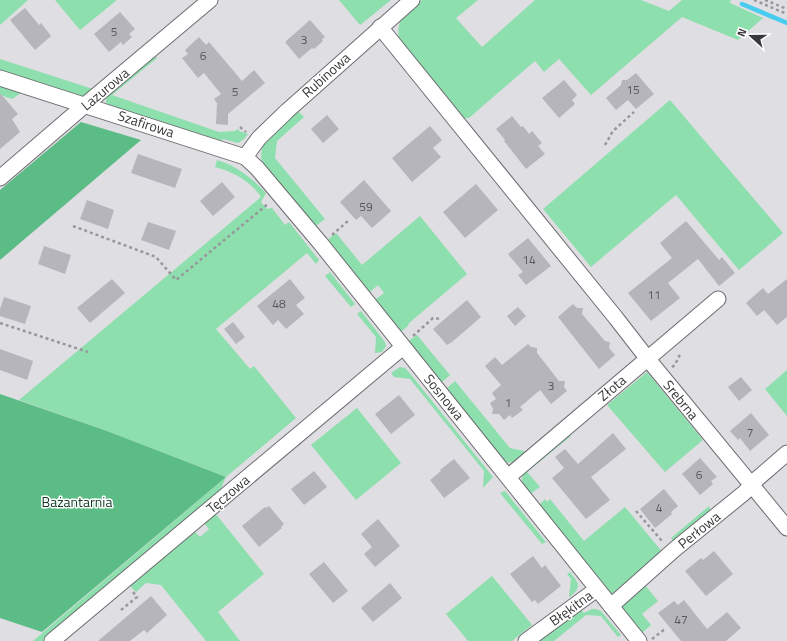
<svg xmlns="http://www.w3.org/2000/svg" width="787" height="641" viewBox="0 0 787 641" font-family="'Titillium Web',sans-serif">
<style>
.green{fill:#8ddfad}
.forest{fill:#5cbc86}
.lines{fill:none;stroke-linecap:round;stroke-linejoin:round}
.stream{stroke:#47ccef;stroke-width:4.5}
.building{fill:#b6b5bb}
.minor-casing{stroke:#6d6c71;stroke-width:17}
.path{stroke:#98979b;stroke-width:2.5;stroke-dasharray:3 3;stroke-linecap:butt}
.minor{stroke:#fff;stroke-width:15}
.labels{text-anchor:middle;stroke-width:3;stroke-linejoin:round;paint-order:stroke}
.number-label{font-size:12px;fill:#58565a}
.street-label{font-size:14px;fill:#383739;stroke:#fff}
.park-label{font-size:14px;fill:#103a24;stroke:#fff}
</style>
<rect width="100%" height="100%" fill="#dfdee3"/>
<g class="green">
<polygon points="0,0 28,0 0,25"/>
<polygon points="55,0 117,0 80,30"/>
<polygon points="339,0 391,0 360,25"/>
<path d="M422,0h56l-22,18 26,29 53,-47h106l28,11 13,-11h49l-1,3 33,15 -25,22 -56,-23 -91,78 -32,-36 -15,13 -9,-11 -66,57h-8l-61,-75c-6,-24 5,-29 22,-43z"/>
<polygon points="153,54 157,58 112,95 219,132 235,131 238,129 239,131 248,134 244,139 238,143 223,139 221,143 107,106 105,96"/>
<polygon points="0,59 96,90 83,98 0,72"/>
<polygon points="0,86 21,93 12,99 0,95"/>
<polygon points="670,100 783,233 739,270 676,195 591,267 543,209"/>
<polygon points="296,111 300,113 304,117 277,141 275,158 325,219 317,225 314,225 265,166 261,158 262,145"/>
<path d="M217,160c20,6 35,18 49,33l-5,9 6,7 5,-1 13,17 4,-3 30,38 -3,4 -9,-11 -91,76 34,40 4,-3 42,52 -70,59 -6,14 -175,150h-12l193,-164 -119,-46 -88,-31 242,-203c-11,-16 -27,-25 -46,-30z"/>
<polygon points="420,216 467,274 408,324 409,325 402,331 399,331 376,302 376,299 384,293 378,285 370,292 367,292 326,241 336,233 362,265"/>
<polygon points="330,272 355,304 351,307 325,276"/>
<polygon points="361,311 385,342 386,346 382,352 375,353 376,337 357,314"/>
<polygon points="417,335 450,375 442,382 439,381 407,342"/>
<polygon points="400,367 405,368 408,371 493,477 483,488 484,471 410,379 394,377 391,373"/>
<polygon points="787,370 787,416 765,389"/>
<polygon points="647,372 703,440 665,472 607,405"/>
<path d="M455,381l55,67 14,3 2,4c-9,5 -14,11 -24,5l-55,-69v-3z"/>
<polygon points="357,408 401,463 356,500 311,445"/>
<path d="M567,434l4,2 -44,36 13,15 -10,7c-6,-8 -10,-10 -7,-21z"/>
<polygon points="505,491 546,542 542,544 500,493"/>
<polygon points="545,499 547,502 550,499 584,541 625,507 664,554 612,597 539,505"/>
<polygon points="709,506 711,513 676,544 671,538"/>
<polygon points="215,513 264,574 218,612 240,641 206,641 161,585 146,583 136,592 129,585 194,531 200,537 209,529 203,522"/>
<path d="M570,572c8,11 13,14 0,25l-1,-1 2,-17 -4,-5z"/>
<polygon points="492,576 532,625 512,641 468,641 446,614"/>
<polygon points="644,584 658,601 642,614 651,625 643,632 640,632 621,607 623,601"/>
<polygon points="592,609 596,609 601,611 621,635 618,637 601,616 586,615 554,641 535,641 581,610 584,613"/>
</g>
<g class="forest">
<polygon points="81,122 141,140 0,260 0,190"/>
<polygon points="0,394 107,431 226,477 42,632 0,618"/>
</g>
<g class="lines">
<polyline class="stream" points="742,4 787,23"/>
</g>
<g class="building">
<polygon points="25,8 39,25 41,23 51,36 35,50 10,20"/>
<polygon points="120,12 135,29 129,34 132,37 123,45 121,42 109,52 94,34"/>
<polygon points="310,20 325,37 322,39 323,41 314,49 312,48 299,59 285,42"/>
<polygon points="199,37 206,45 209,42 242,81 254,70 265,83 228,114 228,125 216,124 217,103 214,99 221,94 204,73 198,78 182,58 188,54 185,50"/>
<polygon points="636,73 654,94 636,109 628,100 616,110 606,98 621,85 622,80 627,80"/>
<polygon points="564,80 577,95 572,100 575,104 559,118 542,98"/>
<polygon points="0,93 18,114 12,119 20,132 0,149"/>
<polygon points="327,115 339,129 323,143 311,129"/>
<polygon points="512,116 521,127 523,126 529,134 532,131 542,143 538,146 545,154 526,169 504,141 505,140 496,129"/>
<polygon points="430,126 442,140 433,148 441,157 412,182 392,158"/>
<polygon points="138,154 182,169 175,188 131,173"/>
<polygon points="364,180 391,211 372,228 361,216 356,220 340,202"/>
<polygon points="222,182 235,197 213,216 200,201"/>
<polygon points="476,184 498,210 465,238 443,212"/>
<polygon points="87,200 114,210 108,229 80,219"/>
<polygon points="686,221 719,260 722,257 735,273 719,286 698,259 668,283 680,298 651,321 628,293 672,258 660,243"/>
<polygon points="148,222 176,231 169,250 141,240"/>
<polygon points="528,238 551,266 526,285 518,275 523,272 508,254"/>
<polygon points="44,246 71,255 65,274 38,264"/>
<polygon points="112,279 125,293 90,323 77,308"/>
<polygon points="290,279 305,298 296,305 304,314 286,329 278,320 273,325 257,306"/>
<polygon points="787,279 787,317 777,325 764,310 757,316 746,303 763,288 768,294"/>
<polygon points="4,297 31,306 25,324 0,316 0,309"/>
<polygon points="467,300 481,317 452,342 447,345 433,329"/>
<polygon points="573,304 577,308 583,308 582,314 605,341 610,342 609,348 615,355 599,369 558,317"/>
<polygon points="518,307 526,316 515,326 507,316"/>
<polygon points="233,322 245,337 236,344 224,329"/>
<polygon points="528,344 531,347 537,348 537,353 559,381 565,381 564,387 567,391 551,404 540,390 520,407 523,410 512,418 510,415 504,420 499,414 492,414 493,409 490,403 496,399 492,393 501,385 485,366 495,357 502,365"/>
<polygon points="0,349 33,361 27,380 0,370"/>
<polygon points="741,377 752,390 739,401 728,387"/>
<polygon points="399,395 415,415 391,434 375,414"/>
<polygon points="751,413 769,435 750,451 740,438 738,440 730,431"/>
<polygon points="613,433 626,449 591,477 610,500 586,519 552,478 564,468 555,457 565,449 578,464"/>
<polygon points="700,458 717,477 711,481 713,484 700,495 682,474"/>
<polygon points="454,459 470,478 444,498 430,480 441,471 440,470"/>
<polygon points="314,471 327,487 304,505 291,489"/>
<polygon points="664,489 678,506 671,512 672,514 655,528 640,509"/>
<polygon points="269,506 284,524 281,527 282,528 259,547 242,526 265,507 266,508"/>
<polygon points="378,519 400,546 375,567 364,554 372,547 361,534"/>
<polygon points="714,551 733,574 706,596 685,571 701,558 703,560"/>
<polygon points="533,556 542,568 545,565 561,586 538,604 535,600 532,602 510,574"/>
<polygon points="324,562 348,591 333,603 309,574"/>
<polygon points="390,583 402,598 373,622 361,608"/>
<polygon points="151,596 167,615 147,633 144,630 130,641 98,641"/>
<polygon points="684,600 707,629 727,612 741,628 726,641 681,641 658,613 674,601 678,605"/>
</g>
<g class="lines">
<defs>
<g id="minor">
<polyline points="380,27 616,318 647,358 787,528"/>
<polyline points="0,78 245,157 257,168 321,244 639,641"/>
<polyline points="245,157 259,138 287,111 412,0"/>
<polyline points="0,178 85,105 210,0"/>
<polyline points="508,477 718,299"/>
<polyline points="611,606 675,549 744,493 757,479 787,453"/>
<polyline points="52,641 403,347"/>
<polyline points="526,641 597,589"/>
</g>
</defs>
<use href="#minor" class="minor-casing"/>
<g class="path">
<polyline points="754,0 787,14"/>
<polyline points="765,0 787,9"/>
<polyline points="240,127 246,132"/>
<polyline points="605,145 613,131 634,112"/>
<polyline points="73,226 156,257 176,280 269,203"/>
<polyline points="332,235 349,220"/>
<polyline points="0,323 88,352"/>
<polyline points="413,336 433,318 441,319"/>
<polyline points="672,367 675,365 681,352"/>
<polyline points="636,511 662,541"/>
<polyline points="121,610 137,597 133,592"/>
<polyline points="652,639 665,629"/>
</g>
<use href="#minor" class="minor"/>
</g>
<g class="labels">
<g class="number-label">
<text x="114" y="36">5</text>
<text x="304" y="44">3</text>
<text x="203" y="60">6</text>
<text x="633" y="94">15</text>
<text x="235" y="96">5</text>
<text x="366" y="211">59</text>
<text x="529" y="264">14</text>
<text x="654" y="299">11</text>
<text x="279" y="308">48</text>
<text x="551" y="390">3</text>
<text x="508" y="407">1</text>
<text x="750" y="437">7</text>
<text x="699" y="479">6</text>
<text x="659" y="512">4</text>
<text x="681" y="624">47</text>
</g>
<g class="street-label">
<text transform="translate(326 75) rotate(-42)" y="5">Rubinowa</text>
<text transform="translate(105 89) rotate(-40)" y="5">Lazurowa</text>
<text transform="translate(146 124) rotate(18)" y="5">Szafirowa</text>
<text transform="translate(612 388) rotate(-40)" y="5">Złota</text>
<text transform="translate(444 397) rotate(51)" y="5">Sosnowa</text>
<text transform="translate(681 400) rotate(51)" y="5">Srebrna</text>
<text transform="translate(228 494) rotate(-40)" y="5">Tęczowa</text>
<text transform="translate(699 530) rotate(-39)" y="5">Perłowa</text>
<text transform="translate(571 608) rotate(-36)" y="5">Błękitna</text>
</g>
<g class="park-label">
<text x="77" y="507">Bażantarnia</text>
</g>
</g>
<g transform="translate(751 36) rotate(291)" stroke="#ffffff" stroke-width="3" paint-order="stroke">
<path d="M0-3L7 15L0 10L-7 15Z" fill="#383739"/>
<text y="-6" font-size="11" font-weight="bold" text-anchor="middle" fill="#383739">N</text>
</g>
</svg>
